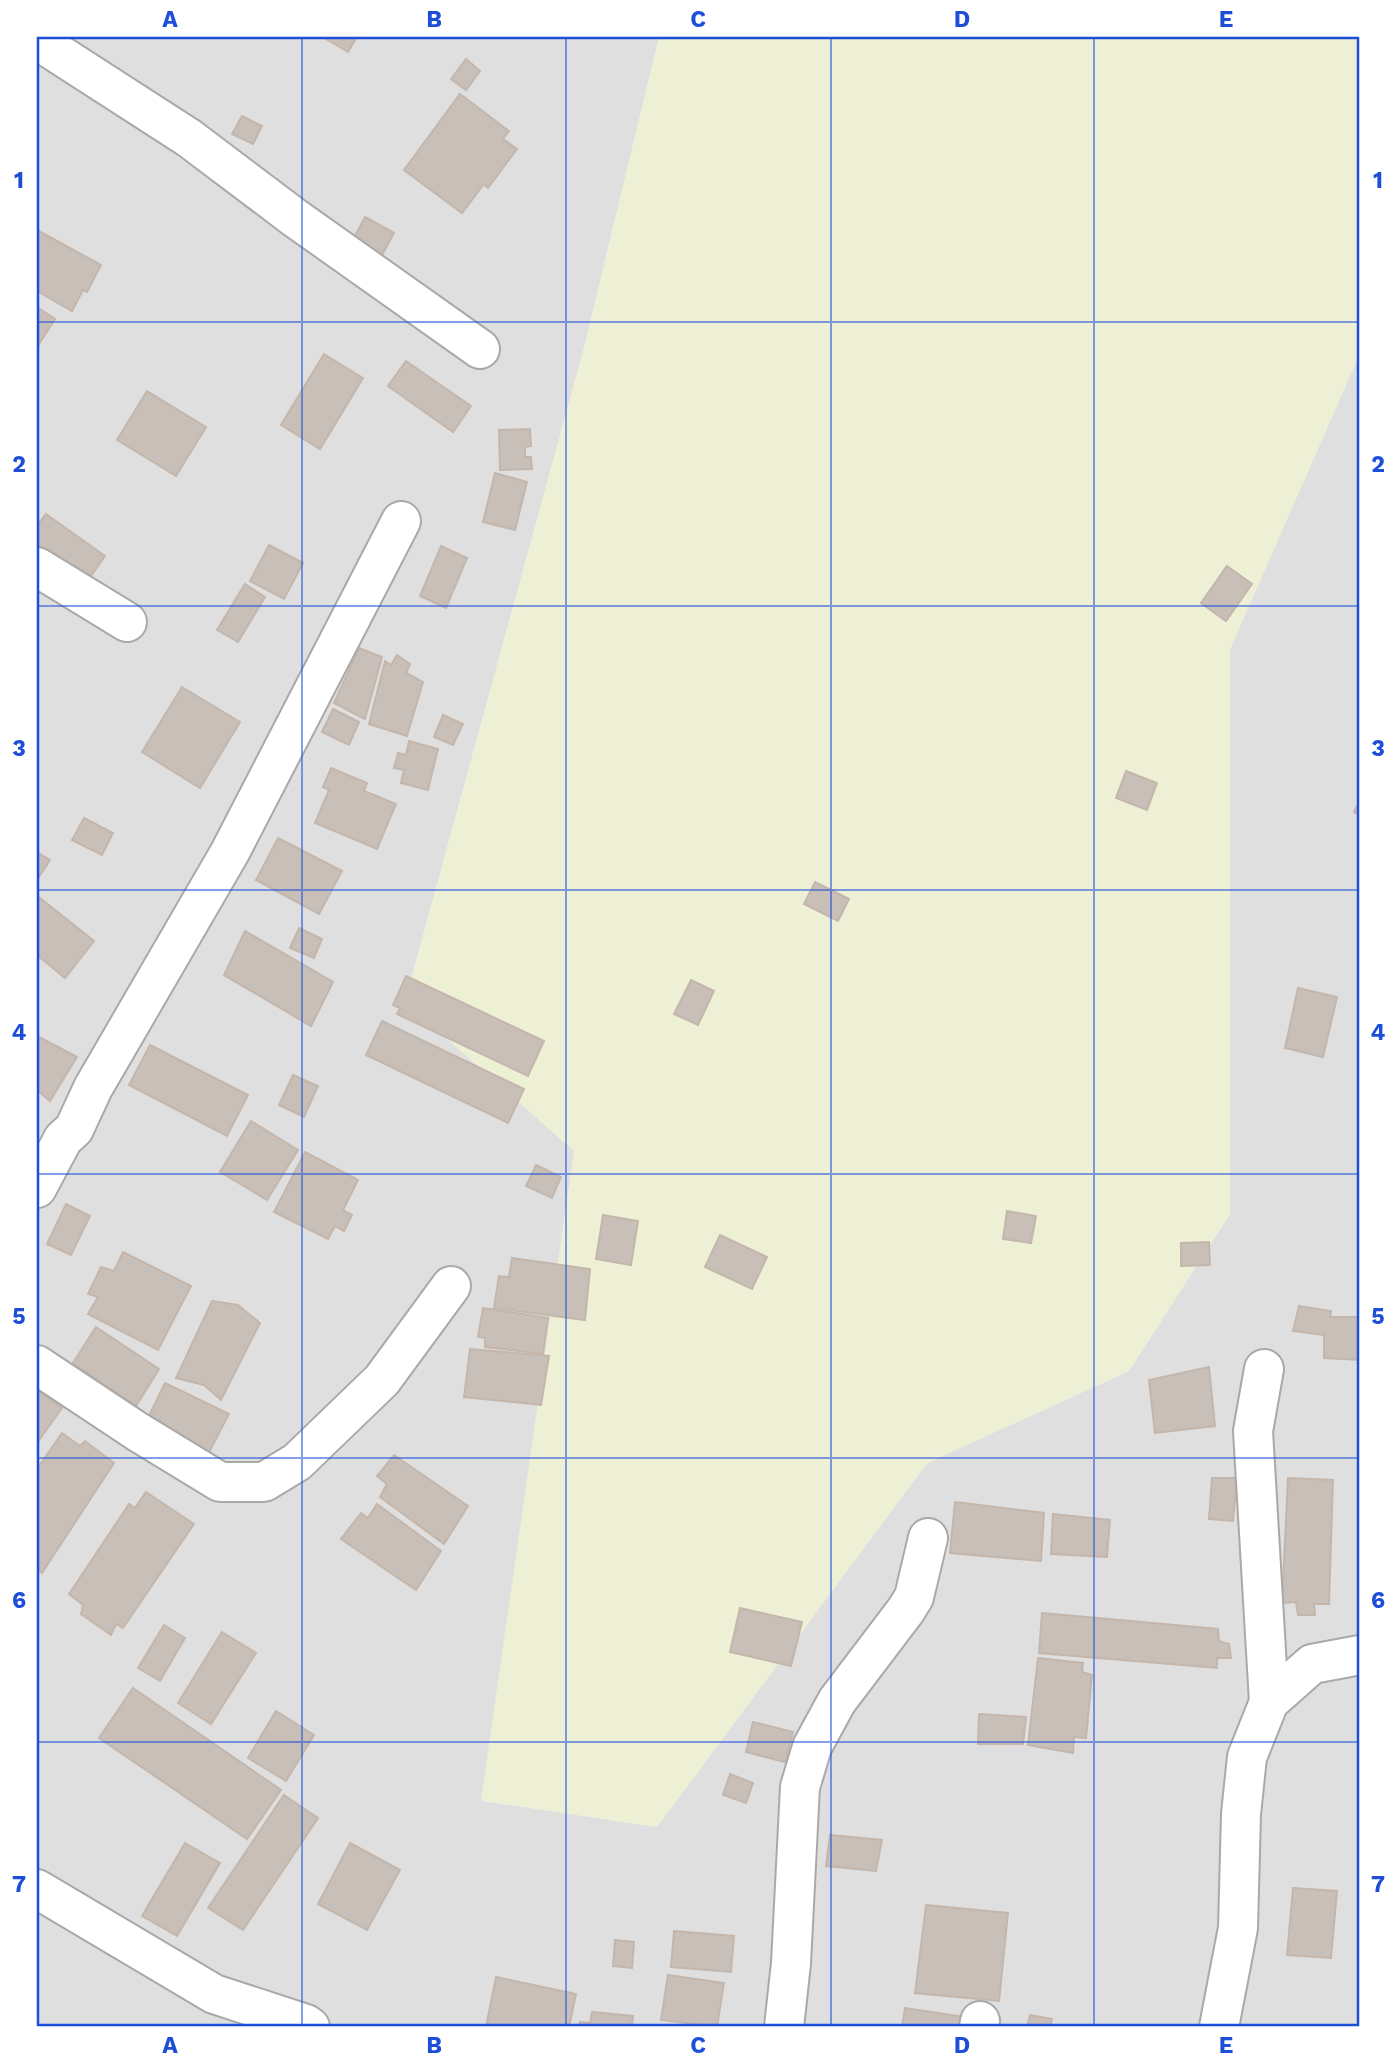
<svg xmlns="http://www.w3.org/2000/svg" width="1397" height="2064" viewBox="0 0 1397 2064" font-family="'Work Sans',sans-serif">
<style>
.residential{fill:#e0dfdf}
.farmland{fill:#eef0d5}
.building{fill:#c7bfb8;stroke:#c4b6ab;stroke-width:2}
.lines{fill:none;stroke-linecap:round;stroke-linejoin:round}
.street-casing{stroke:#a9a9a9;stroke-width:42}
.street{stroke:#fff;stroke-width:38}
.grid{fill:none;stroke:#1d4ed8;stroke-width:2;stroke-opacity:0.55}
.neatline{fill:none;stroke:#1d4ed8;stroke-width:2.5}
.grid-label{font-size:23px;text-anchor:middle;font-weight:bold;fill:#1d4ed8}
</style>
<rect width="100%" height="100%" fill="#f2efe9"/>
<polygon class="residential" points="37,37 659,37 584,348 405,1001 574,1151 482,1801 657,1827 927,1463 1129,1371 1230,1214 1230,649 1360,353 1360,2027 37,2027"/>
<polygon class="farmland" points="659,37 1360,37 1360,353 1230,649 1230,1213 1129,1371 927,1463 657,1827 481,1800 574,1151 405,1002 584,348"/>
<g class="building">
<polygon points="323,37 357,37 348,52"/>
<polygon points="466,59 480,71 466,90 451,79"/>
<polygon points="460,94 509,131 503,139 517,149 488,188 484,184 462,213 404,170"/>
<polygon points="242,116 262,126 253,144 232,134"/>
<polygon points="365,217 394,233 380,259 351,243"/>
<polygon points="37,230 101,265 87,292 83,290 72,311 37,291"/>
<polygon points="37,307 55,319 37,347"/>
<polygon points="324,354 363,378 320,449 281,425"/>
<polygon points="406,361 471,406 453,432 388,386"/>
<polygon points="147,391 206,427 176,476 117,440"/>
<polygon points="530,429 531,446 525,447 525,457 531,457 532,469 500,470 499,430"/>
<polygon points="495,473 527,482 515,530 483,522"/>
<polygon points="46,514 105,556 86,583 37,548 37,526"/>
<polygon points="269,545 303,563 284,599 250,581"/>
<polygon points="441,546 467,558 446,608 420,596"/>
<polygon points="1227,566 1252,584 1226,621 1201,603"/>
<polygon points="245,584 265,597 238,642 217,630"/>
<polygon points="359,648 382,657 365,719 334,703"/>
<polygon points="397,655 410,664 406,673 423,682 407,736 369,724 385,661 391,665"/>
<polygon points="182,687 240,722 200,788 142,752"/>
<polygon points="333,709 359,722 349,745 322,732"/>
<polygon points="443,715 463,724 453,745 434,737"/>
<polygon points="409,741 438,749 428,790 401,783 404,770 394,768 398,753 406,755"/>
<polygon points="331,768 367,783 364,791 396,804 377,849 315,823 329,790 323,787"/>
<polygon points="1126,771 1157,783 1147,810 1116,798"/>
<polygon points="1360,801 1360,816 1354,812"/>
<polygon points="84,818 113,833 102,855 72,840"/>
<polygon points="278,838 342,871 319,914 256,880"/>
<polygon points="37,852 50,860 37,880"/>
<polygon points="815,882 849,899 838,921 804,904"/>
<polygon points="40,898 94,941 65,978 37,955 37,903"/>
<polygon points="299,928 322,939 314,958 290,948"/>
<polygon points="245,931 333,982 311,1026 224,975"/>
<polygon points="406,976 544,1041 528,1076 397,1014 400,1008 393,1005"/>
<polygon points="691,980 714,991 698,1025 674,1014"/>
<polygon points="1298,988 1337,997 1323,1057 1285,1048"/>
<polygon points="382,1021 524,1089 508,1123 366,1055"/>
<polygon points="37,1036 77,1057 50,1101 37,1090"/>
<polygon points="150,1045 248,1095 227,1136 129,1085"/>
<polygon points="293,1075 318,1086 304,1117 279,1105"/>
<polygon points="251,1121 298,1150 267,1200 220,1172"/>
<polygon points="305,1152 358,1180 343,1210 352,1215 344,1231 335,1226 328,1239 274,1212"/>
<polygon points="536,1165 561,1177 552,1198 526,1186"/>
<polygon points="66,1204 90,1216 71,1255 47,1244"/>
<polygon points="1007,1211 1036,1216 1031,1243 1003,1239"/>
<polygon points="603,1215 638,1221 631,1265 596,1259"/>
<polygon points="720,1235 767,1257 752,1289 705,1267"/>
<polygon points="1209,1242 1210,1265 1181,1266 1181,1243"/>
<polygon points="123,1252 191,1286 158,1350 88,1314 98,1297 88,1294 101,1267 114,1271"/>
<polygon points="512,1258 590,1269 585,1320 494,1308 499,1276 509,1277"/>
<polygon points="212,1301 238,1305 260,1323 221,1400 204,1385 176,1378"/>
<polygon points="1299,1306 1331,1311 1330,1317 1360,1317 1360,1360 1324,1358 1324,1335 1293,1331"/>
<polygon points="483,1308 548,1318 543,1354 485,1347 485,1338 478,1337"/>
<polygon points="96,1327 159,1369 136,1406 73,1363"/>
<polygon points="470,1349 549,1356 541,1405 464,1397"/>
<polygon points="1209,1367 1215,1426 1155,1433 1149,1380"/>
<polygon points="165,1383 229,1414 206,1458 145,1424"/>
<polygon points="37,1390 62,1408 37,1443"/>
<polygon points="62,1433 80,1446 85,1441 114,1463 42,1573 37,1570 37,1469"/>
<polygon points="394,1455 468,1506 444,1544 380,1497 387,1484 377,1476"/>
<polygon points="1212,1478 1237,1478 1233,1521 1209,1519"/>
<polygon points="1288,1478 1333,1480 1329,1604 1314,1604 1315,1615 1298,1615 1296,1602 1282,1603"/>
<polygon points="146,1492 194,1524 123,1628 116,1624 111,1635 81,1614 83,1605 69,1594 129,1504 135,1508"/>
<polygon points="955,1502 1044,1513 1041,1561 950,1553"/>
<polygon points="377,1504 441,1551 416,1590 341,1539 361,1513 368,1518"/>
<polygon points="1053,1514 1110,1520 1107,1557 1051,1554"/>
<polygon points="740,1608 802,1622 791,1666 730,1652"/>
<polygon points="1042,1613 1218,1629 1219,1641 1229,1644 1231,1658 1217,1658 1217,1668 1039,1653"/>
<polygon points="164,1625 185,1638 160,1681 138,1668"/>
<polygon points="222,1632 256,1653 211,1724 178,1703"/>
<polygon points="1038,1658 1083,1663 1082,1672 1092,1675 1086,1738 1074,1737 1073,1753 1028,1745"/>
<polygon points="133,1688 281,1790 247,1839 99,1738"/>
<polygon points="276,1711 314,1735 286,1781 248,1758"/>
<polygon points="979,1714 1026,1717 1023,1744 978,1744"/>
<polygon points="753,1722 793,1732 785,1762 746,1752"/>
<polygon points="730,1774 753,1783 746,1803 723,1795"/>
<polygon points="284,1795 318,1818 243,1930 208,1908"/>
<polygon points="830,1835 882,1840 876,1871 826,1866"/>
<polygon points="185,1843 220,1863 177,1936 142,1916"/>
<polygon points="350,1843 400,1870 367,1930 318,1904"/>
<polygon points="1293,1888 1337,1891 1331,1958 1287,1955"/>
<polygon points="926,1905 1008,1913 999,2001 915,1993"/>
<polygon points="674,1931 734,1936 731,1972 671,1967"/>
<polygon points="615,1940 634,1942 632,1968 613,1966"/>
<polygon points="668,1975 724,1983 717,2027 661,2020"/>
<polygon points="496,1977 576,1994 569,2027 486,2027"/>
<polygon points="905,2008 965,2017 964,2027 902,2027"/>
<polygon points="592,2012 633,2016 632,2027 579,2027 580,2022 590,2023"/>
<polygon points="1030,2015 1052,2019 1050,2027 1027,2027"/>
</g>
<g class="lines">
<defs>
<g id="street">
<polyline points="37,40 189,138 295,218 480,349"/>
<polyline points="37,567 127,622"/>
<polyline points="37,1188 63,1139 74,1129 93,1088 230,852 401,521"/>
<polyline points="37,1365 138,1432 220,1482 264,1482 297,1462 382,1380 451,1286"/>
<polyline points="1264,1369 1253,1431 1269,1702"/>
<polyline points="37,1889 214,1994 306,2024 310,2027"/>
<polyline points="784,2027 791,1963 800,1787 812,1747 837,1701 906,1610 914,1597 928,1538"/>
<polyline points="979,2027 980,2021"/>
<polyline points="1219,2027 1238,1928 1241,1814 1247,1757 1269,1702 1312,1664 1360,1655"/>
</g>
</defs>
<use href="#street" class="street-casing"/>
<use href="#street" class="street"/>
</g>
<path class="grid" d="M302,37v1990M566,37v1990M831,37v1990M1094,37v1990M37,322h1323M37,606h1323M37,890h1323M37,1174h1323M37,1458h1323M37,1742h1323"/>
<rect width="1397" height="2064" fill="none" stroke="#ffffff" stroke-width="77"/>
<rect x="38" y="38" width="1320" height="1987" class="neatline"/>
<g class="grid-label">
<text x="170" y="27">A</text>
<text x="434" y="27">B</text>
<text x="698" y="27">C</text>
<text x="962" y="27">D</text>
<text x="1226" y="27">E</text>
<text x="19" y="188">1</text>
<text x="1378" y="188">1</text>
<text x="19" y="472">2</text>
<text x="1378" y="472">2</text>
<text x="19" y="756">3</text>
<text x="1378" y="756">3</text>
<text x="19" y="1040">4</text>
<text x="1378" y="1040">4</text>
<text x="19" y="1324">5</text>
<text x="1378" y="1324">5</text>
<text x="19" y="1608">6</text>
<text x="1378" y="1608">6</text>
<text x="19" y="1892">7</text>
<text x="1378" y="1892">7</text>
<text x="170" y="2053">A</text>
<text x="434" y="2053">B</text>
<text x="698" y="2053">C</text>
<text x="962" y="2053">D</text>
<text x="1226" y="2053">E</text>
</g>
</svg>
